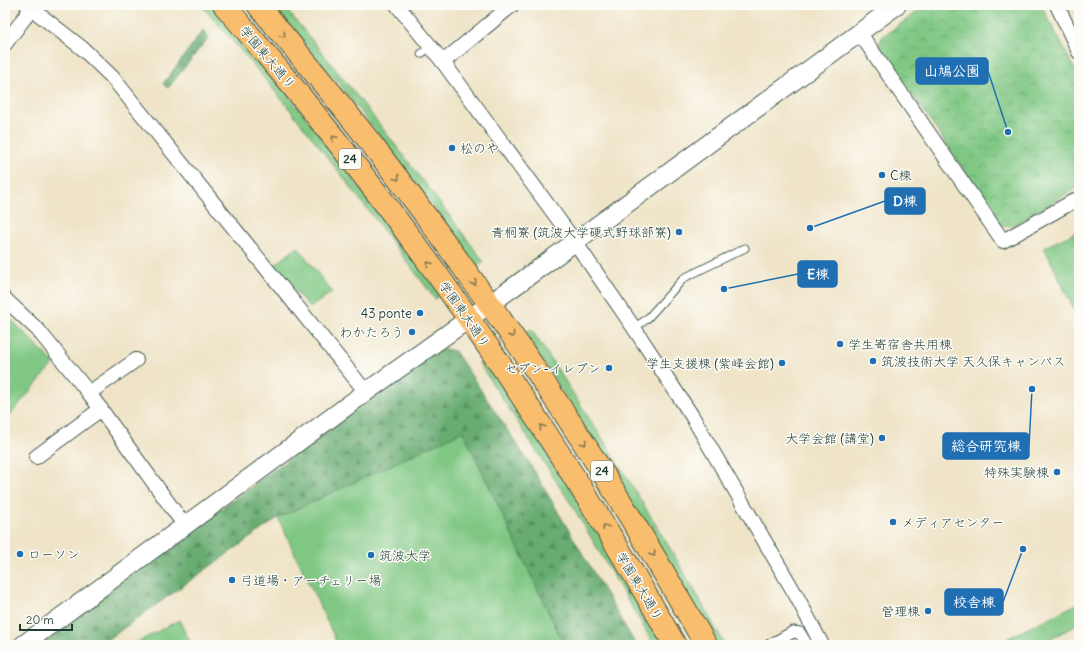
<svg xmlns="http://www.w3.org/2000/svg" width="1084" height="650" viewBox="0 0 1084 650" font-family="Delius,'Klee One',sans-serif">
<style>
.green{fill:#7fc783;stroke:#4f825c}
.forest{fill:url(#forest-firs);stroke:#437452}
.park{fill:url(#park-crowns);stroke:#4f825c}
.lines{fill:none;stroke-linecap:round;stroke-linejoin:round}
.service-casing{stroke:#3e564a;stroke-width:9}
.pedestrian-casing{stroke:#3e564a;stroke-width:13}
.minor-casing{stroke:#3e564a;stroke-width:16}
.tertiary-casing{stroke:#3e564a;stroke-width:20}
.primary-casing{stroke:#3e564a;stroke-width:24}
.service{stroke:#fff;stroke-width:7}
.pedestrian{stroke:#fff;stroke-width:11}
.minor{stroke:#fff;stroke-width:14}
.tertiary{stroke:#fff;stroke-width:18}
.primary{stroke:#f9be6d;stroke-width:22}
.oneway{stroke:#81774e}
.poi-dot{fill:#1f6fb2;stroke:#fdfcf7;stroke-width:1.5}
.labels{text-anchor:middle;stroke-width:3;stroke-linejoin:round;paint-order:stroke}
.shield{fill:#fdfcf7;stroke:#62766e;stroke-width:1}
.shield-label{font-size:12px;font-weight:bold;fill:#1f3d34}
.street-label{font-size:13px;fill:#1f3d34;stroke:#fdfcf7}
.poi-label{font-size:13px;fill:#1f3d34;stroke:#fdfcf7;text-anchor:start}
.leader{fill:none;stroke:#1f6fb2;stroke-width:1.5}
.callout-dot{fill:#1f6fb2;stroke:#fdfcf7;stroke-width:1.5}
.callout{fill:#1f6fb2;stroke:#1f6fb2;stroke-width:1.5}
.callout-label{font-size:14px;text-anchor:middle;font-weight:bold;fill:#fff}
</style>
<defs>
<pattern id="forest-firs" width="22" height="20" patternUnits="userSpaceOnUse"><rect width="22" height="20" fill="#67ac71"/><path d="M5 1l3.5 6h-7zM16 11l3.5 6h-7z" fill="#548d5e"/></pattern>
<pattern id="park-crowns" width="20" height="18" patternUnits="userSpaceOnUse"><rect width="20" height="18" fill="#7fc783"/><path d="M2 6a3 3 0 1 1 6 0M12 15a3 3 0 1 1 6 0" fill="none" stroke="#67a36c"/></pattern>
</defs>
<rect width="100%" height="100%" fill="#fdfcf7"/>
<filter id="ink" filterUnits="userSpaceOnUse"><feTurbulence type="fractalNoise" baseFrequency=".025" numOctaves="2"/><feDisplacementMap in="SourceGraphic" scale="8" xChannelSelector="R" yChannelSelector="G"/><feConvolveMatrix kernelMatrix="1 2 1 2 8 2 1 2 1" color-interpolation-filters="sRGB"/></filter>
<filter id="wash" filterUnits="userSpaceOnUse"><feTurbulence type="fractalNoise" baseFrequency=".012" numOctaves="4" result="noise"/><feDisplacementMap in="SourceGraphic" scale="16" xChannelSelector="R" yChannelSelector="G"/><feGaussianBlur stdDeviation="0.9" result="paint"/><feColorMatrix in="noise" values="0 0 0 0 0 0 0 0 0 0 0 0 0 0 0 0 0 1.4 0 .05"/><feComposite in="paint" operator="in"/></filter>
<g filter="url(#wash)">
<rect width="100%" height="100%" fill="#efe4c8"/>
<g class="green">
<path d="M201,5h10l85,100 145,190 -6,4c-75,-100 -150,-201 -234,-294z"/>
<path d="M272,5h11c70,84 136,169 201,257l-7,5 -58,-80 -80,-103z"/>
<polygon points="1079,231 1079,320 1044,247"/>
<polygon points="298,247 332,292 310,308 275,267 277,263"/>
<polygon points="5,313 54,363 5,421"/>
<path d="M531,329c68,103 135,207 194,316h-9l-161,-266 -31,-46z"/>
<path d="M485,359c64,92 123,188 178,286h-9l-81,-138 -94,-144z"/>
<polygon points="463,431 564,645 338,645 278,518"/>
<polygon points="1079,603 1079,624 1037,645 1011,645 1008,638"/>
<polygon points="179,620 192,645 132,645"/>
</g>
<g class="forest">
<polygon points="203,30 209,37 168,88 163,84"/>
<polygon points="439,348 455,351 530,464 636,645 564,645 463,431 278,518 100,645 36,645"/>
</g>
<polygon class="park" points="927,5 1041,5 1079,77 1079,187 1012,226 1001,225 879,45 882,37"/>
</g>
<g filter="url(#ink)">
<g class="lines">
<defs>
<g id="service">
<polyline points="421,54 431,46"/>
<polyline points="634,328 647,319 684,278 745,248"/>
</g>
<polyline id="pedestrian" points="770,645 793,632 800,633 807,645"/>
<g id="minor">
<polyline points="27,5 82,48 112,77 366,392"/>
<polyline points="397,5 443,62 575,242 634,328 692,416 797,597 822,645"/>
<polyline points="1057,5 1079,52"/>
<polyline points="859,32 1003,241 1079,198"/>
<polyline points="5,44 34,5"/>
<polyline points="443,62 512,5"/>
<polyline points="5,299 38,330 89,393 185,526"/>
<polyline points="89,393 136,360"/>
<polyline points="36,457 101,409"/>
</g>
<polyline id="tertiary" points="23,645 366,392 519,283 897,5"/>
<g id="primary">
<path d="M224,5c171,197 322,413 451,640"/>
<path d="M258,5c28,34 57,68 85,103 46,57 90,117 132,176 24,33 48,66 70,100 57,85 110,172 161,261"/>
</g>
</defs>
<use href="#service" class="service-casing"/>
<use href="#pedestrian" class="pedestrian-casing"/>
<use href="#minor" class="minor-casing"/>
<use href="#tertiary" class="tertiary-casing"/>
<use href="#primary" class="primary-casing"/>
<use href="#service" class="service"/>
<use href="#pedestrian" class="pedestrian"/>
<use href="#minor" class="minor"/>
<use href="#tertiary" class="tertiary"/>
<use href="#primary" class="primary"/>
</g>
<defs><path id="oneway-chevron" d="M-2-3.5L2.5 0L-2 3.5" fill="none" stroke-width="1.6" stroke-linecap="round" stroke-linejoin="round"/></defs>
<g class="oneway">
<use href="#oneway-chevron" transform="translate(283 35) rotate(50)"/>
<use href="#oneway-chevron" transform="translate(334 138) rotate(-128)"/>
<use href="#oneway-chevron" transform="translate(397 178) rotate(53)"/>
<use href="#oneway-chevron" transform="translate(429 264) rotate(-126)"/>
<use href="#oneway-chevron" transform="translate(474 283) rotate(55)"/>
<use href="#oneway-chevron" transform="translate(512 335) rotate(55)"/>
<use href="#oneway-chevron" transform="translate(542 427) rotate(-123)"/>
<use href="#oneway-chevron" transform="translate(584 443) rotate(57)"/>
<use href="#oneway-chevron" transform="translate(605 527) rotate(-122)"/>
<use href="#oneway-chevron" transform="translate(653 554) rotate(58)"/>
</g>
</g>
<g class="poi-dot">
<circle cx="452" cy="148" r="4"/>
<circle cx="882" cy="175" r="4"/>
<circle cx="679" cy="232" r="4"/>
<circle cx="420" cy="313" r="4"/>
<circle cx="412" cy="332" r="4"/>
<circle cx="840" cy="344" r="4"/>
<circle cx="873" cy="361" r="4"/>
<circle cx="782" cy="363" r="4"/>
<circle cx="609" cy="368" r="4"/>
<circle cx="882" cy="438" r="4"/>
<circle cx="1057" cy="472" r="4"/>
<circle cx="893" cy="522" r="4"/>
<circle cx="20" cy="554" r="4"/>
<circle cx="371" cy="555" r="4"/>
<circle cx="232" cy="580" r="4"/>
<circle cx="928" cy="611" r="4"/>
</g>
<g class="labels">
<g class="shield">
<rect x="339" y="149" width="22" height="20" rx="3"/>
<rect x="591" y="461" width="22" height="20" rx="3"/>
</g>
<g class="shield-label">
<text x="350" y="163">24</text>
<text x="602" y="475">24</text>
</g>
<g class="street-label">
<text transform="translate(268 57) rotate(50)" y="5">学園東大通り</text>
<text transform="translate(465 314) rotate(55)" y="5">学園東大通り</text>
<text transform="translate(640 586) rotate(59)" y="5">学園東大通り</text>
</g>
<g class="poi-label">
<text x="460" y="153">松のや</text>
<text x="890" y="180">C棟</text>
<text x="671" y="237" text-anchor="end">青桐寮 (筑波大学硬式野球部寮)</text>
<text x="412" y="318" text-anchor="end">43 ponte</text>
<text x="404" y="337" text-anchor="end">わかたろう</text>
<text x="848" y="349">学生寄宿舎共用棟</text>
<text x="881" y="366">筑波技術大学 天久保キャンパス</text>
<text x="774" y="368" text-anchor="end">学生支援棟 (紫峰会館)</text>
<text x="601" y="373" text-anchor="end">セブン-イレブン</text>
<text x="874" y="443" text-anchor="end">大学会館 (講堂)</text>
<text x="1049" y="477" text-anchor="end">特殊実験棟</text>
<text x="901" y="527">メディアセンター</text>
<text x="28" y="559">ローソン</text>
<text x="379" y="560">筑波大学</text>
<text x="240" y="585">弓道場・アーチェリー場</text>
<text x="920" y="616" text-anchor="end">管理棟</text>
</g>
</g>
<path class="leader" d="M1008 132L988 71M810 228L885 201M724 289L798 274M1032 389L1029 446M1023 549L1003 602"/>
<g class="callout-dot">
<circle cx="1008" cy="132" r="4"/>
<circle cx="810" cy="228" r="4"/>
<circle cx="724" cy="289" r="4"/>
<circle cx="1032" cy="389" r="4"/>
<circle cx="1023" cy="549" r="4"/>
</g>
<g class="callout">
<rect x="916" y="58" width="72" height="26" rx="4"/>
<rect x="885" y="188" width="40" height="26" rx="4"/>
<rect x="798" y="261" width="39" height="26" rx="4"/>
<rect x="943" y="433" width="86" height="26" rx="4"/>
<rect x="945" y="589" width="58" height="26" rx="4"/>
</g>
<g class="callout-label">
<text x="952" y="76">山鳩公園</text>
<text x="905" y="206">D棟</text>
<text x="818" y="279">E棟</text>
<text x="986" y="451">総合研究棟</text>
<text x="974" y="607">校舎棟</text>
</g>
<rect width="1084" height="650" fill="none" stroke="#fdfcf7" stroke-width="20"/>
<path d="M20 624v6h52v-6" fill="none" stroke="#1f3d34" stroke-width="2"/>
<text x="26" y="624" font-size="12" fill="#1f3d34" stroke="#fdfcf7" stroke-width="3" paint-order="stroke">20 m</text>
</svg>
